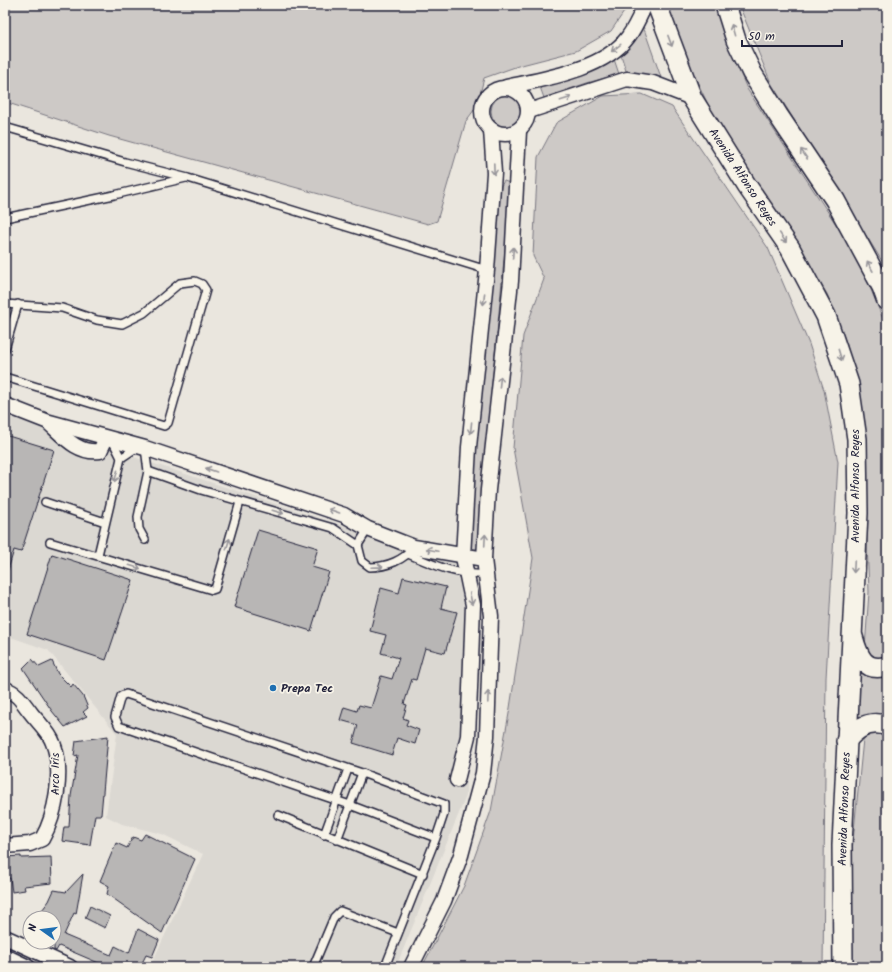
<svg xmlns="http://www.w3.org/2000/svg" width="892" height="972" viewBox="0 0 892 972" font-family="Kalam,sans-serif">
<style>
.built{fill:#dbd8d2}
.green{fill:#cdc9c6;stroke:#787680}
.building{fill:#b8b6b5;stroke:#22223b}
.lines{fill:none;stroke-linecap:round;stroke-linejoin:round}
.service-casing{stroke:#22223b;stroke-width:10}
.minor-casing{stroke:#22223b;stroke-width:17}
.secondary-casing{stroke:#22223b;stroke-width:22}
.service{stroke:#f7f3e8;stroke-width:7}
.minor{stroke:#f7f3e8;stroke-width:14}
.secondary{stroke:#f7f3e8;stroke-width:19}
.oneway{stroke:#97959a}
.poi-dot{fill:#1f6fb2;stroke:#f7f3e8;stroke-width:1.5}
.labels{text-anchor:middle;stroke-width:3.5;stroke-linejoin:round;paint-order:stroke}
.street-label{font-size:12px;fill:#22223b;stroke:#f7f3e8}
.poi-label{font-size:12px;font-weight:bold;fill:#22223b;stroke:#f7f3e8;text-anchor:start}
</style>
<rect width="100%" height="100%" fill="#eae6de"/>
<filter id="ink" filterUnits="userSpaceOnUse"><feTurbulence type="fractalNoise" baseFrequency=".025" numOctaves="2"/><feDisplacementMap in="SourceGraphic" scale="8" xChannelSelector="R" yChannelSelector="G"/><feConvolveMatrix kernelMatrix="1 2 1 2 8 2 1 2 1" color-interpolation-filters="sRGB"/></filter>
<g filter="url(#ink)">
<polygon class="built" points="5,415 457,563 466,619 466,796 396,967 150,967 203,854 162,834 122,824 106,816 117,734 48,650 5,635"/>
<g class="green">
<polygon points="5,5 626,5 626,9 611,31 576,51 518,66 484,78 477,106 466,121 437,221 428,224 109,136 5,102"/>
<polygon points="668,5 716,5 727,42 747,89 841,232 865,275 887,329 887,657 872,660 865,648 869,592 866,518 867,451 858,397 847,345 827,294 711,111 680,45"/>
<polygon points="739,5 887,5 887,269 771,83"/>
<polygon points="643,26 663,83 627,74 621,55"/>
<polygon points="614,59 619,74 587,83 544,98 540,87 585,74"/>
<polygon points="642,94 672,107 768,248 809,344 824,390 838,462 826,678 823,967 422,967 464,886 491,811 510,708 533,558 513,448 523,336 544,279 533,256 538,157 556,123 603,96"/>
<circle cx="507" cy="111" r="16"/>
<polygon points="504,181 510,183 509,207 479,522 479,549 470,549 474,466 501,186"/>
<polygon points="858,670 887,675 887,722 855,727"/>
<polygon points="866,733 884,733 887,736 887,967 851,967 849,882 863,739"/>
</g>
<g class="building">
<polygon points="5,435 54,450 21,552 14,550 8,570 5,570"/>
<polygon points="258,530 318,548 312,567 329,572 311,631 234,607"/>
<polygon points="52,554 133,580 106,660 27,634"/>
<polygon points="403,577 446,587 441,608 457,612 445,653 425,648 416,680 412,679 404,704 407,705 403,718 408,720 406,725 419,730 415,744 397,738 392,755 353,743 358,725 340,720 344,707 357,711 359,705 371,708 381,676 392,679 399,658 381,653 386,635 370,631 381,588 399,593"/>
<polygon points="32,659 39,667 52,661 58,674 71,687 73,684 83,696 88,708 83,712 87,716 65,727 52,711 23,668"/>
<polygon points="108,736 101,815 95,815 90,845 62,841 64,827 69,827 71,796 78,755 74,756 76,741"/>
<polygon points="145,834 195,859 162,933 107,894 109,886 100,881 116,843 127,848 133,837 141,840"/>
<polygon points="21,856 21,858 51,857 52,883 24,886 25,890 12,892 10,878 5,879 5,857"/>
<polygon points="83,874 76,914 74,913 64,935 111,955 115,946 129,953 138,929 159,940 152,957 146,955 140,967 108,967 59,946 56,951 54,950 54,918 39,914 49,901 54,890 66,892"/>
<polygon points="90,906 110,916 105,928 85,918"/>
</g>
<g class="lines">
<defs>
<g id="service">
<polyline points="5,127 125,162 188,178 487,270"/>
<polyline points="5,218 114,195 186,178"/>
<polyline points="5,304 62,308 97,320 122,324 144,313 180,283 195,281 202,284 206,290 168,423 164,426 5,377"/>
<polyline points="5,349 18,304"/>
<polyline points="121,458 139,446"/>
<polyline points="148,471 201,490 333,528 358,545"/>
<polyline points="45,502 105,522"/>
<path d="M368,529l-10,16 4,16 8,6c17,0 34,-7 44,-20"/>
<polyline points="145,540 139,529 138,517 148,471 145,448"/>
<polyline points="50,542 212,590 215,589 240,502"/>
<path d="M408,554c26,11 49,22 78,20"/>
<polyline points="98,555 121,458 112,440"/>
<polyline points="278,815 423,874"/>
<polyline points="324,835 348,769"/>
<polyline points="337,840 362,773"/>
<polyline points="313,967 334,917 340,911 398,933"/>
<polyline points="385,967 436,838 444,814 444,804 362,773 126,694 121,696 115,717 119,726 350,805 436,838"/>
</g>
<g id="minor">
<path d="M506,87c37,-8 98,-17 122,-50 7,-9 12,-21 17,-32"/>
<circle cx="505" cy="111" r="23"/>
<polyline points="529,111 627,79 653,83 692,98"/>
<polyline points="5,405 46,421 145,448 344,515 368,529 414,547 484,559"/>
<path d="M50,424c14,13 28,30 50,27l6,-13"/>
<path d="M5,689c13,4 18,14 26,24 7,9 19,20 22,30 11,27 3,72 -11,96l-12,5 -25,2"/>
<polyline points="457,780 468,736 470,689 473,605 463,557 469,447 487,270 494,173 491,130"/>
<polyline points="5,937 70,967"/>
<polyline points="5,956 28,967"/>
<polyline points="411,967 444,901 461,855 483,773 487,736 491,616 484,559 488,490 511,281 519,131"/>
</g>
<g id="secondary">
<polyline points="657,5 692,98 747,186 790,248 826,316 849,384 857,439 858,513 842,845 843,967"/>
<polyline points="725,5 736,40 752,73 778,115 835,200 882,287 887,301"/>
<path d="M853,637c5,18 11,36 34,29"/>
<path d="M846,741c10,-12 24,-22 41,-15"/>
</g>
</defs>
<use href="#service" class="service-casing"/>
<use href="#minor" class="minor-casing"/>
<use href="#secondary" class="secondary-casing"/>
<use href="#service" class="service"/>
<use href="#minor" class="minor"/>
<use href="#secondary" class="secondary"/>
</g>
<defs><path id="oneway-shaft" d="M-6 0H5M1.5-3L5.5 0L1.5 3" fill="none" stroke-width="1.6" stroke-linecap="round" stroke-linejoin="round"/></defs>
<g class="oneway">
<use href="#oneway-shaft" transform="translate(733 30) rotate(-106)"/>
<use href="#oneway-shaft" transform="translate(670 41) rotate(69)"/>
<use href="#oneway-shaft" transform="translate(616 48) rotate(142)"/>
<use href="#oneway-shaft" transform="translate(566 99) rotate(-18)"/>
<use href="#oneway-shaft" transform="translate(804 154) rotate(-124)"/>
<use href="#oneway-shaft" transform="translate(494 169) rotate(88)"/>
<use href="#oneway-shaft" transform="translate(783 238) rotate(56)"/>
<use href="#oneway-shaft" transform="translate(513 253) rotate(-86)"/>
<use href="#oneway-shaft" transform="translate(870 266) rotate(-119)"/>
<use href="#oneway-shaft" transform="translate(484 299) rotate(96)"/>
<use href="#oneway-shaft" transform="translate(840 355) rotate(73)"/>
<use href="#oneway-shaft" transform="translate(500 382) rotate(-84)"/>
<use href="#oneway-shaft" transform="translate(471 428) rotate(96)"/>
<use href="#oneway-shaft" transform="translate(211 470) rotate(-161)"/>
<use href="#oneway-shaft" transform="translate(116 476) rotate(105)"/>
<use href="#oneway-shaft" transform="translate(334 511) rotate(-161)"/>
<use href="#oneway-shaft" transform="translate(278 512) rotate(16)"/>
<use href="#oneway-shaft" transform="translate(485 540) rotate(-87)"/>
<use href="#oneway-shaft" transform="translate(228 544) rotate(-73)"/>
<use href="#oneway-shaft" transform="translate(432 550) rotate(-168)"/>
<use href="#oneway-shaft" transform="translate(135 567) rotate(17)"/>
<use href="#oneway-shaft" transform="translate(377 567) rotate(-2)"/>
<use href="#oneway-shaft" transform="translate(854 567) rotate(93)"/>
<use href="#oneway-shaft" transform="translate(471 599) rotate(78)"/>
<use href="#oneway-shaft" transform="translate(488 697) rotate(-88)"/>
</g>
</g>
<circle class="poi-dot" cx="273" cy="688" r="4"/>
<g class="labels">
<g class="street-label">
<text transform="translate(743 177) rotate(57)" y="4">Avenida Alfonso Reyes</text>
<text transform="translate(855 486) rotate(-90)" y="4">Avenida Alfonso Reyes</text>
<text transform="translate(55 774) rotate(-90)" y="4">Arco Iris</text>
<text transform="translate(844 809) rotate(-88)" y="4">Avenida Alfonso Reyes</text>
</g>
<g class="poi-label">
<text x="281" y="692">Prepa Tec</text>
</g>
</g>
<rect width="892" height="972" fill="none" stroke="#f7f3e8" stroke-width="20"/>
<rect x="10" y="10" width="872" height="952" fill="none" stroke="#22223b" stroke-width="1.5" filter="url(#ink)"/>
<g transform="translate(42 930) rotate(284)"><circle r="19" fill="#f7f3e8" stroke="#a29fa3"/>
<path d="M0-3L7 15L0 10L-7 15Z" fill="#1f6fb2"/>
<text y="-6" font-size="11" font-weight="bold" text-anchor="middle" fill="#22223b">N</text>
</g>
<path d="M742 40v6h100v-6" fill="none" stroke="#22223b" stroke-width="2"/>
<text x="748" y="40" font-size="12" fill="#22223b" stroke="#f7f3e8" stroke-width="3" paint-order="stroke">50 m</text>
</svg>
